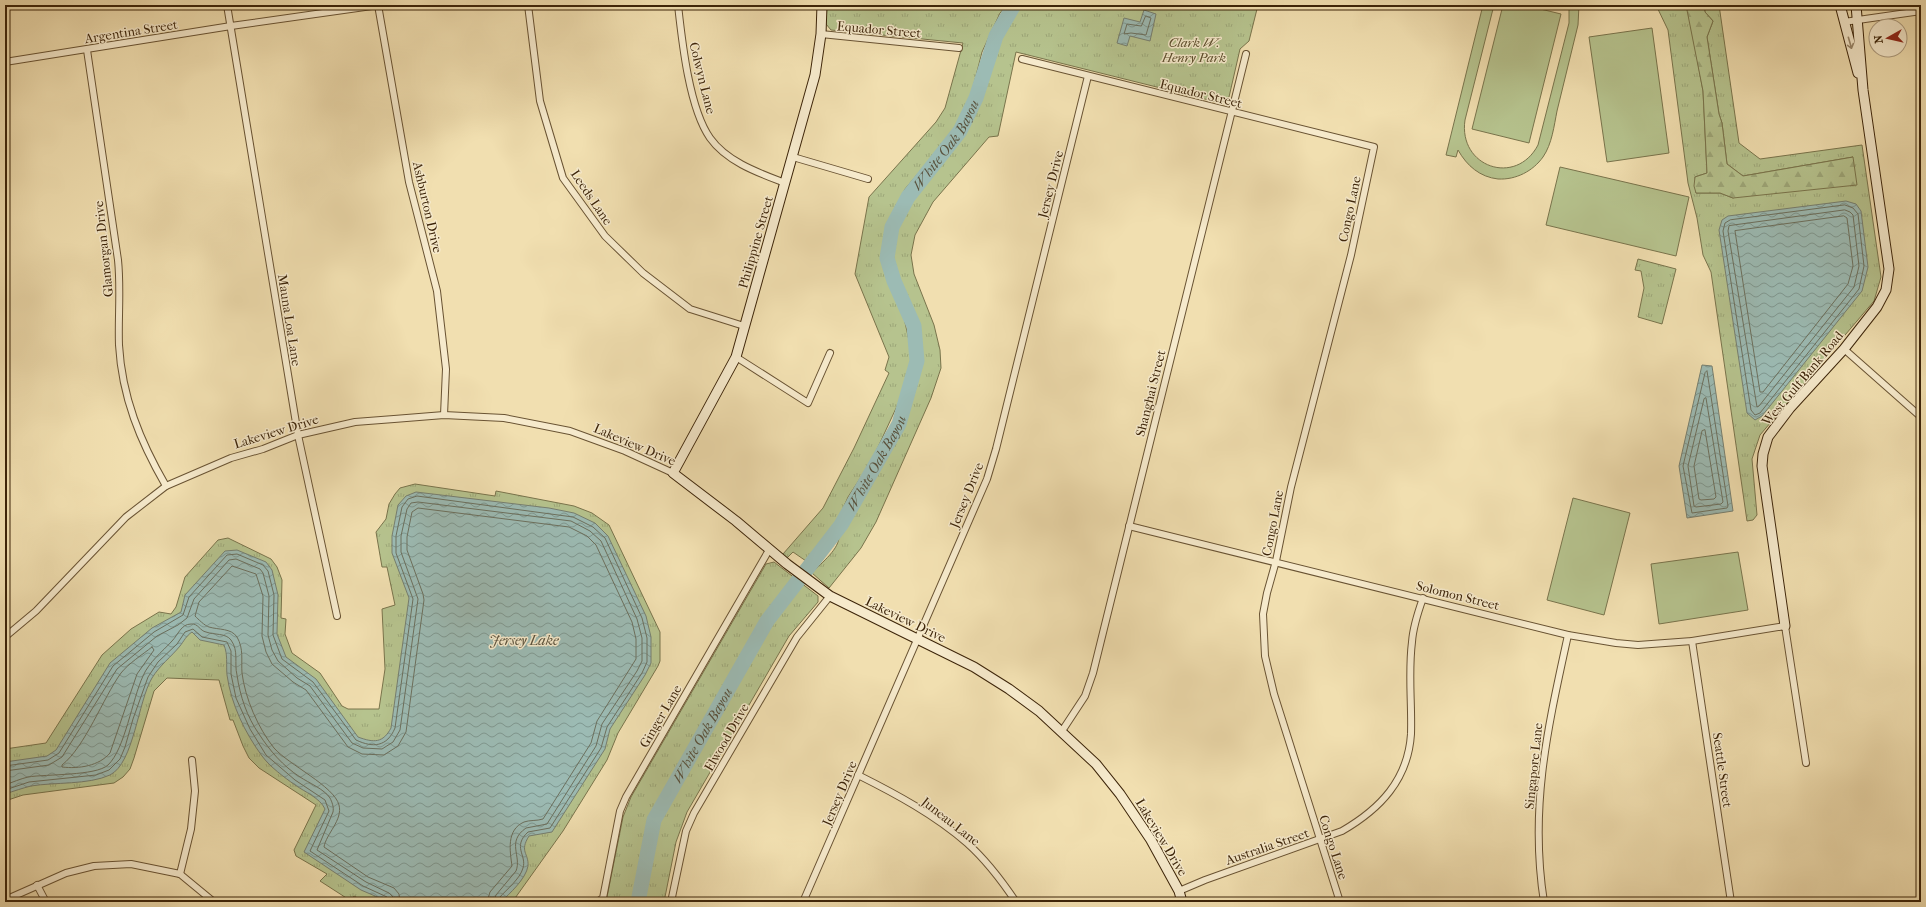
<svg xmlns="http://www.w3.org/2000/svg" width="1926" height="907" viewBox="0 0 1926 907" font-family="'IM FELL French Canon',serif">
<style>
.grass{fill:url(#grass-tufts);stroke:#79744c}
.forest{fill:url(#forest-firs);stroke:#79744c}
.pitch{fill:#b6c38e;stroke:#79744c}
.water{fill:url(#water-waves);stroke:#767f70}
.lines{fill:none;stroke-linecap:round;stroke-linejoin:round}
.shore{stroke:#6c705e;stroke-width:1}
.river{stroke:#9cbbb4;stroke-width:15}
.street-casing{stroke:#695333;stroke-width:8}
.secondary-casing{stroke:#3c2409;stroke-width:11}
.street{stroke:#f6eacc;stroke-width:6}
.secondary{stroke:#f6eacc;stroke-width:9}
.oneway{stroke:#99876a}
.labels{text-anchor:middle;stroke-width:3;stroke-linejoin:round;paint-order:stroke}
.street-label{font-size:13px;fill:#3c2409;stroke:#f6eacc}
.park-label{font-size:13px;font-style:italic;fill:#5a4c2a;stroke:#f6eacc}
.water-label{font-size:14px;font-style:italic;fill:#59513c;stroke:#f6eacc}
</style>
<defs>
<pattern id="grass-tufts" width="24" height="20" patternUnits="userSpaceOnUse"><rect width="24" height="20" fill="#b6c38e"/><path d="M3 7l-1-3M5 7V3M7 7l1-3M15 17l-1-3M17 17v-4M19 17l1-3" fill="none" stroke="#9da779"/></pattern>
<pattern id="forest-firs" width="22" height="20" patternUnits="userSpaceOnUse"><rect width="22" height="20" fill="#b6c38e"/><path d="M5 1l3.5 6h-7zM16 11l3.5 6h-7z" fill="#9da779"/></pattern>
<pattern id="water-waves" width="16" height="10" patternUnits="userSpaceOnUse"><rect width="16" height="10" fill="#9cbbb4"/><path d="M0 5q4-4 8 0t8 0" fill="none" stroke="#809891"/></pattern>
</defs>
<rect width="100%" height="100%" fill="#f1dfb0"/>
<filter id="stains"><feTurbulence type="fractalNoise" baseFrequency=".005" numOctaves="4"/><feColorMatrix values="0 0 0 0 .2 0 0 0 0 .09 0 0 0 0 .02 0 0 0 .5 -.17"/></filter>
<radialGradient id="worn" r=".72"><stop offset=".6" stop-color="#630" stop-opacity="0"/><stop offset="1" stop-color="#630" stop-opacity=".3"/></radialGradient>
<g class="grass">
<polygon points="827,5 1007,5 1000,13 982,52 968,107 955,129 905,189 894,215 884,253 885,270 902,309 912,354 904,391 872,460 848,497 836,524 806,561 793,552 787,558 783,554 823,508 854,448 889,373 885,370 889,357 855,274 869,197 936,122 945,108 963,43 831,30 826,24"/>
<path d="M1021,5h237l-9,36 -9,8 -11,48 -8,6 -205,-51 -18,84 -9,1 -56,65 -18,33 -4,20 3,19 20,51 6,25 1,18 -10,30 -55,124 -15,26 -32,40 -17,-15c10,-11 28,-24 27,-38 33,-50 94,-142 81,-204 -4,-19 -16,-34 -23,-52 -5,-14 -4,-31 0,-45 3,-17 13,-29 23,-42 17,-23 37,-46 52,-71 22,-39 17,-79 49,-116z"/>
<polygon points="1656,5 1686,5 1688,8 1703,91 1707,173 1695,177 1696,193 1720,193 1733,198 1853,157 1743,176 1727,164 1722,123 1719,114 1707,37 1713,21 1705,12 1704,5 1719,5 1739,143 1760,159 1862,145 1881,277 1874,301 1760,435 1752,459 1757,515 1753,520 1747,521 1711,272 1703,255 1697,218 1688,183 1668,30"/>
<polygon points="1638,259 1676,269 1662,324 1638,317 1644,288 1641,271 1635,270"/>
<polygon points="415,484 495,496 496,491 574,506 592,513 609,525 660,632 660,661 658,666 618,733 607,760 563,831 513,901 365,902 354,896 351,901 320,881 327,874 296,856 294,850 316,805 259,768 249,758 243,746 233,720 230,720 219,680 167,678 154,691 134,758 130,769 123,777 114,783 23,795 5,801 5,749 46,743 102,655 131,629 159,612 171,614 176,607 185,577 218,540 228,538 271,559 277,567 282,580 281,618 286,619 285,634 292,653 320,673 342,706 348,709 379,709 385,669 382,609 395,605 387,567 382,567 376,532 386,519 389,504 395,494 400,488"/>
<polygon points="774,562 818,596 818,602 789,636 687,812 676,842 664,902 606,902 623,817 631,797 766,564"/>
</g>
<polygon class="forest" points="1686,5 1704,5 1705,12 1713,21 1707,37 1719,114 1722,123 1727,164 1743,176 1853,157 1857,185 1733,198 1720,193 1696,193 1694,186 1695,177 1707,173 1703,91"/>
<g class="pitch">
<path d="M1483,5h11l-29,115c-7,47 51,67 73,25l31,-122v-18h10l-1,20c-7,29 -14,57 -21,86 -3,15 -5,33 -14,46 -10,14 -27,23 -45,22 -18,-2 -31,-13 -40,-29l-2,7 -10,-2z"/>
<polygon points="1503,5 1524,5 1561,14 1529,143 1472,129"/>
<polygon points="1652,28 1669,153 1607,162 1589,37"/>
<polygon points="1560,167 1689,197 1676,256 1546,225"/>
<polygon points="1573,498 1630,513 1604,615 1547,600"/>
<polygon points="1738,552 1748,610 1659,624 1651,564"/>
</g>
<g class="water">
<polygon points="1144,10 1156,14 1150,41 1130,36 1127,46 1117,43 1124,18 1140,22"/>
<polygon points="1846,201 1856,204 1861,211 1868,267 1862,291 1762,416 1755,420 1747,413 1719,230 1722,220 1728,216"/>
<polygon points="1702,365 1712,366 1733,511 1687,518 1679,466"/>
<path d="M416,492l133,16 25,5 21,10 13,13 38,80 5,21v26l-6,12 -35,54 -5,20 -53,83 -23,4c-10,16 0,17 -1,30 -2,13 -19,28 -27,36h-112l-28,-12 -57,-38 21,-43c-5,-11 -20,-17 -30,-24 -11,-8 -25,-18 -33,-29 -17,-23 -31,-52 -35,-81 -1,-11 1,-20 -3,-30l-24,-5 -8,-8c-6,4 -8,9 -12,14 -9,11 -20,19 -28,32 -14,23 -18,85 -42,97 -22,10 -55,7 -79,11 -8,2 -17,5 -26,8v-32l42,-6 9,-6 54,-87 42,-35 29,-16 4,-17 40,-44 12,-1 29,12 6,8 6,25 -1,39 9,23 30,22 42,58c16,6 25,6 33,-9l18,-130 -17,-45v-17l6,-31 8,-9z"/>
</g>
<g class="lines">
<g class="shore">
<polygon points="1146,16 1151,18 1146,35 1131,33 1124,34 1127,24 1141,26"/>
<polygon points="1845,205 1853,208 1858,214 1864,266 1859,289 1760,413 1755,415 1751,410 1723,231 1725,223 1730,220"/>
<polygon points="1845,210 1850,212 1853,215 1859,266 1854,287 1759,406 1757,407 1728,231 1729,226"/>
<polygon points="1844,216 1847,218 1853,266 1848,284 1763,392 1760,392 1735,231"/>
<polygon points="1707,371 1728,506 1727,508 1692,513 1683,466 1705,373"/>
<polygon points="1706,398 1723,502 1721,504 1696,507 1694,506 1688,466 1704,399"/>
<polygon points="1705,430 1716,497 1714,499 1701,500 1699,499 1694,466 1702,431"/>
<path d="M152,647l2,3 -17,24 -27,79c-11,13 -31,16 -48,14v-2c23,-18 41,-67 59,-92 8,-10 21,-18 31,-26z"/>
<path d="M5,766l43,-6 11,-7 54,-87 41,-34 29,-17 6,-18 38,-42 10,-1 26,11 5,6 6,24 -1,40 9,24 31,23 43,58c17,8 31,7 39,-12l18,-129 -17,-46v-17l6,-29 6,-8 9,-3 156,21 20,10 12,11 37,80 5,20v24l-5,11 -35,54 -6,21 -51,80 -22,4c-16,15 -1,23 -5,36 -3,11 -16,21 -24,30v4"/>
<path d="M5,771l44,-6 13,-8 55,-88 40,-33 21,-11 9,-7 7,-19 35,-39 7,-1 24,10 3,4 6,23 -1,39 4,15 6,11 19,17 13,8 42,57 11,5 19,1 11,-7 7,-12 18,-131 -17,-47v-16l6,-27 4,-6 7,-1 153,19 19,10 11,10 36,78 5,19v23l-5,10 -35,53 -6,22 -49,78 -21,4c-20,14 -4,28 -10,43l-20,24 -3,7"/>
<path d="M5,785c8,-3 15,-6 23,-8 18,-3 68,-1 80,-12 17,-16 24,-65 35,-89 6,-14 19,-24 29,-35 6,-6 9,-17 19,-17 7,-1 9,7 15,8 8,3 20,1 25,8 8,11 3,23 6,35 3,21 10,42 22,59 11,17 24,32 41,43 9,6 24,12 30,21 2,4 4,9 3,14l-16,38 49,32 23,11 4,4 1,5"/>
<polyline points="5,790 29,782 96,775 109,770 120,759 125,747 133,719 148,677 158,662 177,644 185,632 193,629 202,637 227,642 231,651 231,674 236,698 250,729 266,755 295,780 325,800 329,811 310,851 363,886 387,897 389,902"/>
<path d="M400,902l-1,-8 -5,-6 -26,-11 -44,-30c2,-13 19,-27 15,-42 -5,-19 -50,-40 -65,-57 -16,-20 -29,-50 -32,-75 -1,-13 2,-24 -5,-36 -6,-9 -18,-7 -28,-10 -4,-1 -11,-8 -14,-11l4,-14 33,-36 24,8 7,22 -1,40 4,16 6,12 21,18 13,8 42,57 14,7 22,1 14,-9 8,-14 18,-132 -1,-6 -16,-44v-13l5,-25 6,-4 151,19 18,9 9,9 36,77 4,17v20l-39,62 -6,22 -48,76c-6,2 -14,1 -19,3 -18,8 -14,29 -12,44l-22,26 -3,10"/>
</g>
<path class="river" id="s1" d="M638,902l16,-82 113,-199 74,-96 58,-101 18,-63 -3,-35 -20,-45 -7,-23 5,-31 16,-30 52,-66 16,-33 20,-62 18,-31"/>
<defs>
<g id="street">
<polyline points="227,5 298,435 337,616"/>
<polyline points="378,5 409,182 437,291 446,369 444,415"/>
<polyline points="528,5 540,101 563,178 605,236 643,273 690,309 744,326"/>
<path d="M678,5c4,36 11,103 32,133 17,24 49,35 75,45"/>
<polyline points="1844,22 1921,11"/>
<polyline points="821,34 959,48"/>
<path d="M87,50l31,210c3,29 0,57 1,85 3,52 21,96 47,141"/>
<polyline points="1022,59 1374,147 1351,255 1291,487 1276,561 1267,593 1263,614 1265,656 1274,694 1340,902"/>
<polyline points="5,62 231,26 379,5"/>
<polyline points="793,157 868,179"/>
<polyline points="1844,349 1921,417"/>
<polyline points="736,357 808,403 830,353"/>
<polyline points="1129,526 1568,635 1616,643 1638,645 1692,641 1785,626 1806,763"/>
<polyline points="5,637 36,611 126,517 166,486 231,458 263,449 298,435 355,422 394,419 444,415 504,418 570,431 625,451 673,473"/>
<polyline points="1692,641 1731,902"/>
<polyline points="1062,731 1085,696 1093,673 1246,54"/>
<path d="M858,775c38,19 77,40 109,68 19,17 35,38 49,59"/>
<polyline points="180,874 191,829 195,791 192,760"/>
<polyline points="37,885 46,902"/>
<path d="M1179,891l26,-11 137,-49c38,-22 66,-51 69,-97 1,-31 -3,-61 1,-92 1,-15 6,-30 11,-44"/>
<polyline points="5,900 66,873 94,866 131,864 180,874 214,902"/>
<polyline points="597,902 603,898 620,811 626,797 769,550"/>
<polyline points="671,902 686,831 694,813 797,637 830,596"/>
<polyline points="803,902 987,479 996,449 1088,76"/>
<path d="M1544,902c-15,-95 4,-175 24,-267"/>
</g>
<g id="secondary">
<polyline points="822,5 821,34 815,75 736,357 673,473 736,521 787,564 830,596 974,667 1009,689 1039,711 1096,764 1120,794 1151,840 1179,891 1182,902"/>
<polyline points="1840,5 1858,73"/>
<polyline points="1785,626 1762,466 1763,454 1768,437 1790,408 1844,349 1877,307 1886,290 1889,269 1863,90 1856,5"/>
</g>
</defs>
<use href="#street" class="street-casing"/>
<use href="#secondary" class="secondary-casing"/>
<use href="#street" class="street"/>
<use href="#secondary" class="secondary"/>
</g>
<defs><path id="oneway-shaft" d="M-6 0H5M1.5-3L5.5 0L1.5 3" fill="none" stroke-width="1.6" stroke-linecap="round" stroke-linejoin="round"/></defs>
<use class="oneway" href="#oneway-shaft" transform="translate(1850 43) rotate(74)"/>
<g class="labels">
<g class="street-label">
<text transform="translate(879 29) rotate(5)" y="5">Equador Street</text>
<text transform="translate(131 31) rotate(-9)" y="5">Argentina Street</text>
<text transform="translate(703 78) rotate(76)" y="5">Colwyn Lane</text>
<text transform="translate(1201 93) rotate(14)" y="5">Equador Street</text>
<text transform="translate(1050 184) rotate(-76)" y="5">Jersey Drive</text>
<text transform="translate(592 197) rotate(56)" y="5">Leeds Lane</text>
<text transform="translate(428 207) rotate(77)" y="5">Ashburton Drive</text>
<text transform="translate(1349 209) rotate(-78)" y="5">Congo Lane</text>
<text transform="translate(755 242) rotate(-74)" y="5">Philippine Street</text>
<text transform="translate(103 249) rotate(-96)" y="5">Glamorgan Drive</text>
<text transform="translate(290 320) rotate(81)" y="5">Mauna Loa Lane</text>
<text transform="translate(1802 378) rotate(-50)" y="5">West Gulf Bank Road</text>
<text transform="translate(1150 393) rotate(-76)" y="5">Shanghai Street</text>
<text transform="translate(276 431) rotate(-17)" y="5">Lakeview Drive</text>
<text transform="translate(635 444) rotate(23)" y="5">Lakeview Drive</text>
<text transform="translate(966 495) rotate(-68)" y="5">Jersey Drive</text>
<text transform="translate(1272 523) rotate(-79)" y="5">Congo Lane</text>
<text transform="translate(1458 595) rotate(14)" y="5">Solomon Street</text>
<text transform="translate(906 619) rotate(26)" y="5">Lakeview Drive</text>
<text transform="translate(660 716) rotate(-60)" y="5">Ginger Lane</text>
<text transform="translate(726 737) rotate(-60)" y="5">Elwood Drive</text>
<text transform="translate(1533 766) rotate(-84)" y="5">Singapore Lane</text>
<text transform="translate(1723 770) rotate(82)" y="5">Seattle Street</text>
<text transform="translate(839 793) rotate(-67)" y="5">Jersey Drive</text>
<text transform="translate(951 821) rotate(38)" y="5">Juneau Lane</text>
<text transform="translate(1162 837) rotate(59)" y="5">Lakeview Drive</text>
<text transform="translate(1267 846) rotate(-19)" y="5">Australia Street</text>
<text transform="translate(1334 847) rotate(72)" y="5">Congo Lane</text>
</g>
<g class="park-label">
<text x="1194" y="47">Clark W.<tspan x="1194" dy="15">Henry Park</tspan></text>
</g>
<g class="water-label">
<text dy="5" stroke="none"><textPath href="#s1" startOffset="854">White Oak Bayou</textPath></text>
<text dy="5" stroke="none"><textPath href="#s1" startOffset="505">White Oak Bayou</textPath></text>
<text x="524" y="645">Jersey Lake</text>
<text dy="5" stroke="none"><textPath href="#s1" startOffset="181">White Oak Bayou</textPath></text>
</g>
</g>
<rect width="1926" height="907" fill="none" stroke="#f1dfb0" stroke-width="20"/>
<rect x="6" y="6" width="1914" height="895" fill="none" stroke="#3c2409" stroke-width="2"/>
<rect x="10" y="10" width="1906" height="887" fill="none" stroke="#3c2409"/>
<g transform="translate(1888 38) rotate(262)"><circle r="19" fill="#f6eacc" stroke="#ac9b7e"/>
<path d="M0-3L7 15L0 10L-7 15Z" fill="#8f2418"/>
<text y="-6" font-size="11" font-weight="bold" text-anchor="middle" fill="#3c2409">N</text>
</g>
<rect width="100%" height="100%" filter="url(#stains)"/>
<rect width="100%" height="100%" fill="url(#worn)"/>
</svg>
